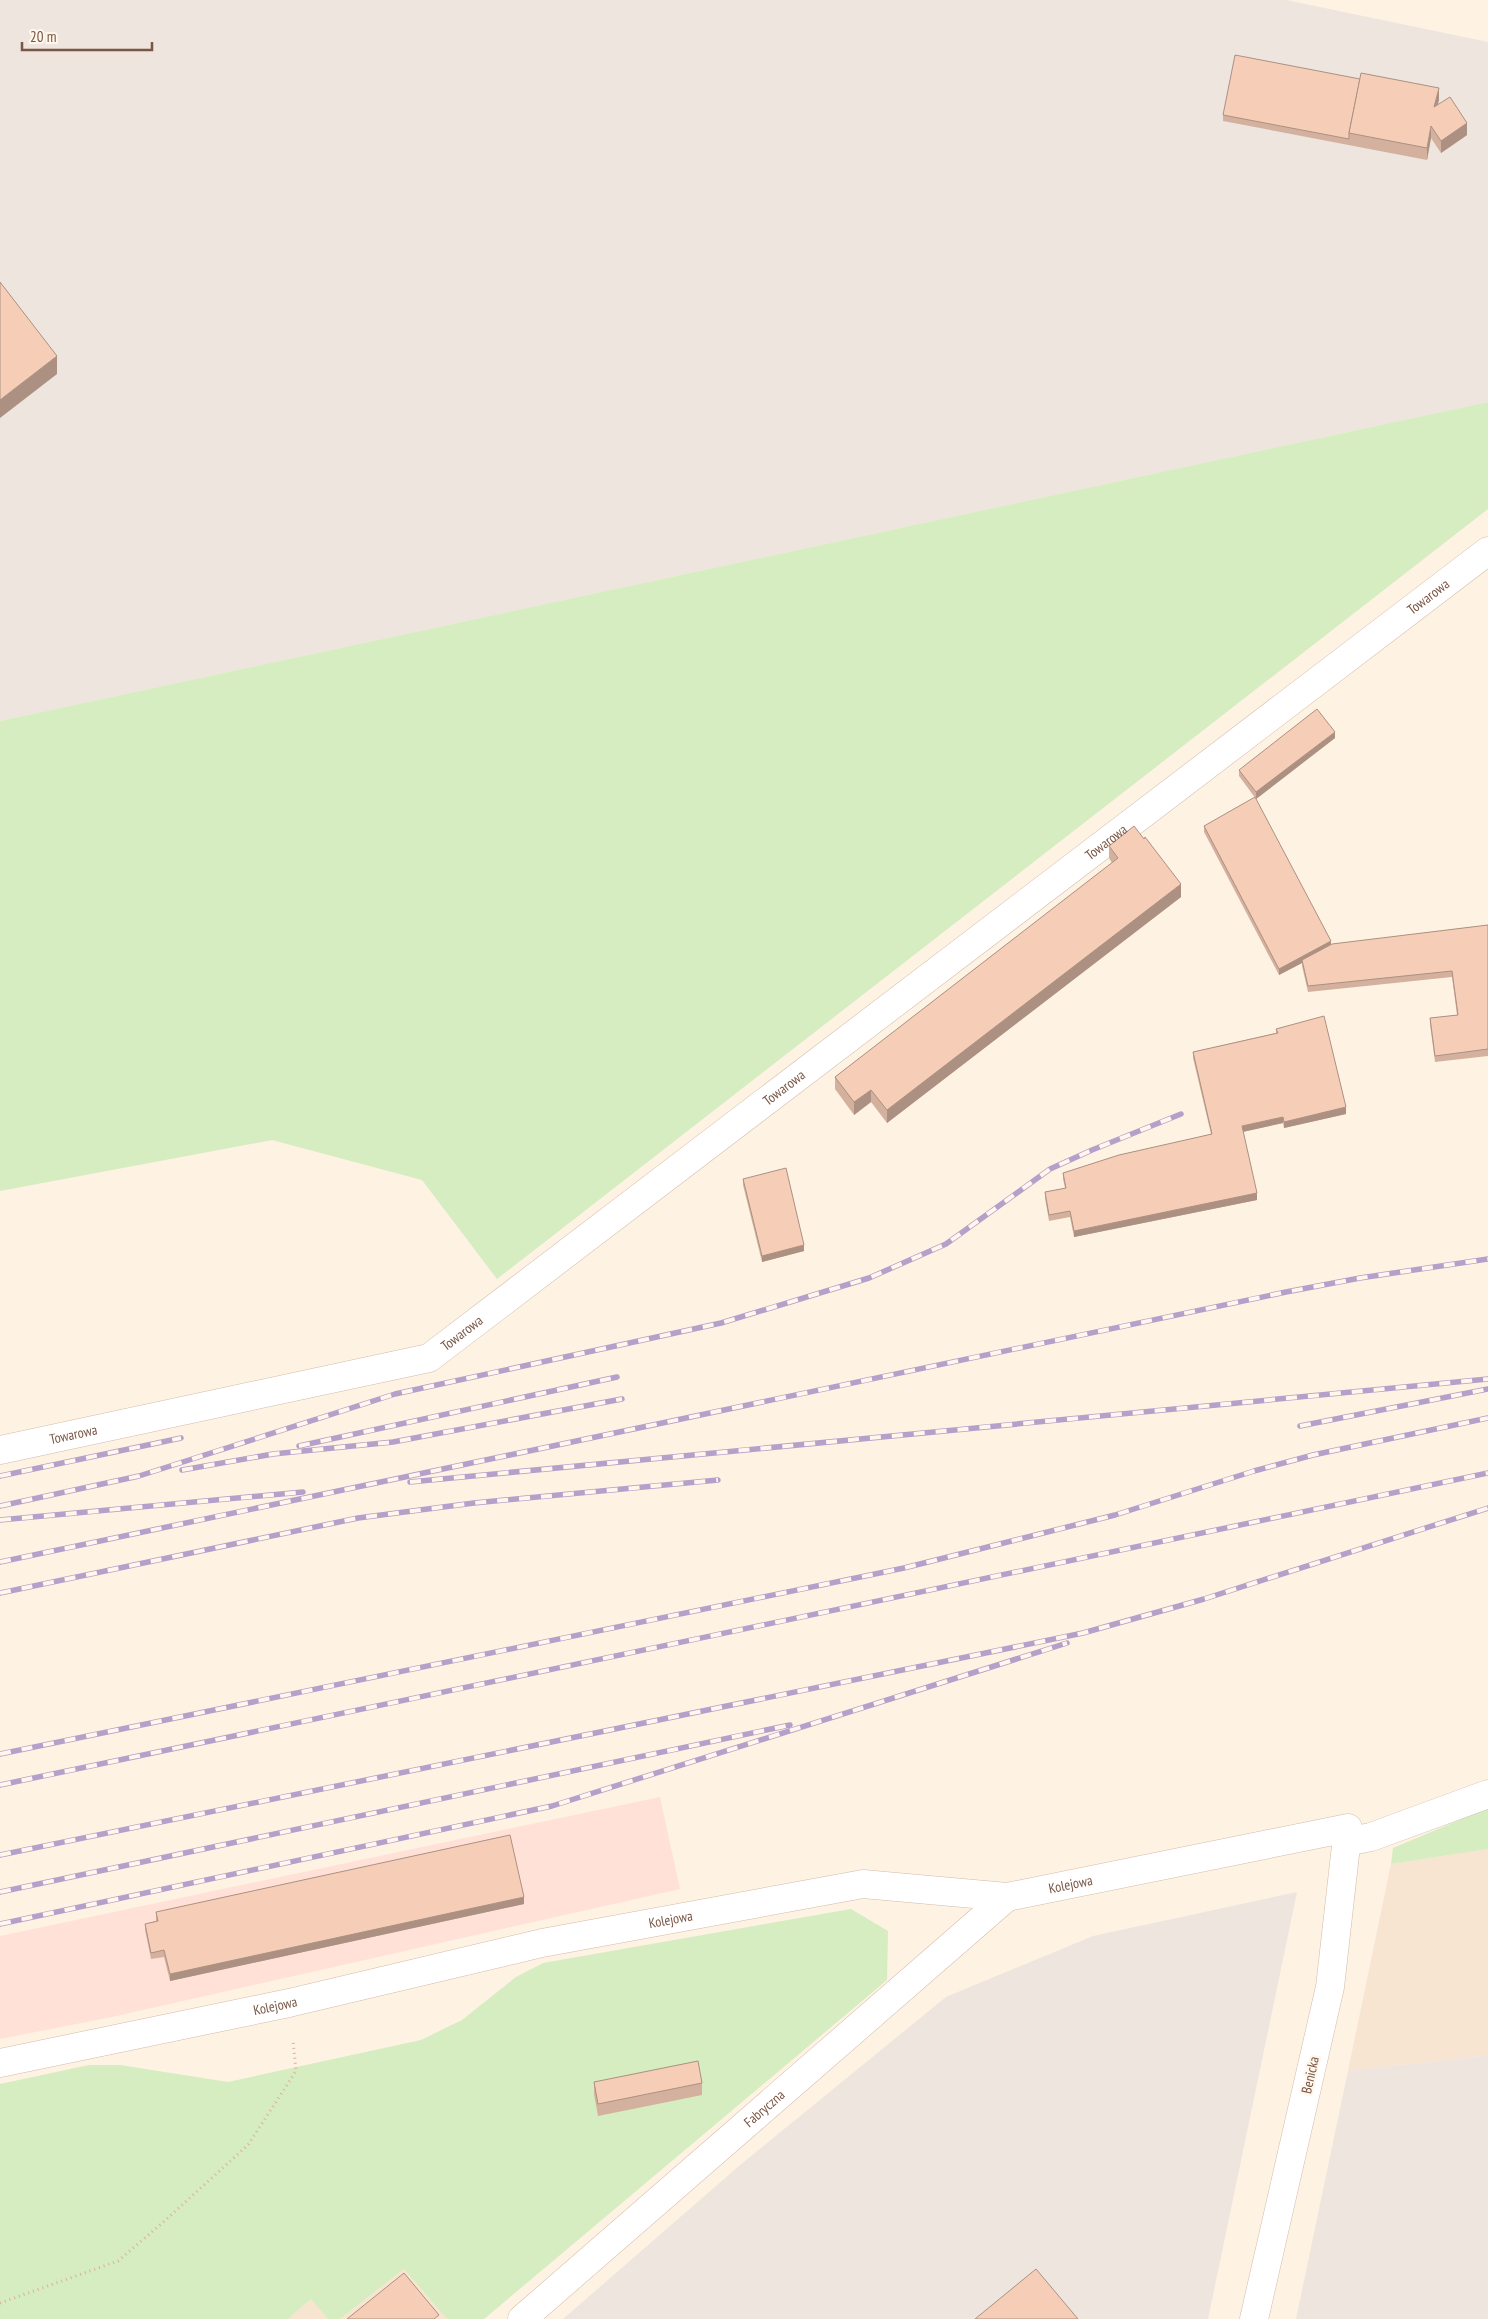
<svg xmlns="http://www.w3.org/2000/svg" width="1488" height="2319" viewBox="0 0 1488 2319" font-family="'PT Sans Narrow',sans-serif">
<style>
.residential{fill:#f7e4d1}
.commercial{fill:#ffe1d7}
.industrial{fill:#ede5de}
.green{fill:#d5edc0}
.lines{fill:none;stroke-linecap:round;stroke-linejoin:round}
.minor-casing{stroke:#d3bbab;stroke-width:29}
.path{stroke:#dcb19b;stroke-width:3;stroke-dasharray:1 4;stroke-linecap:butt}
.minor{stroke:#fff;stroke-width:28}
.rail-casing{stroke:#b4a0c9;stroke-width:5.5}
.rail{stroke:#fff6ec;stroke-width:4;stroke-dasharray:11;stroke-linecap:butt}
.wall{fill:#d4b19e}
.shaded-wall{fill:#ac9081}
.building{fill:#f6ceb8;stroke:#ac9081}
.labels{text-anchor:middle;stroke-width:4.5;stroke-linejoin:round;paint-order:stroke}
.street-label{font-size:14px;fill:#795646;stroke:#fff6ec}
</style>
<rect width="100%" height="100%" fill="#fef2e3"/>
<g class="residential">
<polygon points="1488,1849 1488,2055 1348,2071 1391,1864"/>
<polygon points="404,2269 447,2319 340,2319"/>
<polygon points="311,2299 328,2319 288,2319"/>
</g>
<polygon class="commercial" points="660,1797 680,1889 112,2017 0,2039 0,1936"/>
<g class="industrial">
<polygon points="0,0 1286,0 1488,42 1488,402 0,721"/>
<polygon points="1297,1892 1208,2319 563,2319 739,2166 946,1997 1093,1936"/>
<polygon points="1488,2055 1488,2319 1296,2319 1348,2071"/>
</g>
<g class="green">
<polygon points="1488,402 1488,509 497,1279 422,1180 272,1140 0,1191 0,721"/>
<polygon points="1488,1808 1488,1849 1391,1864 1393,1848"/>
<polygon points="851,1909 888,1931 887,1980 484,2319 447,2319 404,2269 340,2319 328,2319 311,2299 288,2319 0,2319 0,2084 89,2065 120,2065 228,2082 421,2040 462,2020 516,1977 543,1963"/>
</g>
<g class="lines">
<defs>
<g id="minor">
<path id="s1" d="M0,1450l429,-92 1059,-807"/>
<polyline points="1346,1842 1371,1837 1488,1794"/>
<path id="s2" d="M0,2063l289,-60 253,-60 321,-59 144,13 341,-69 -18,159 -76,332"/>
<path id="s3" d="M522,2319l485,-422"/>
</g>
</defs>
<use href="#minor" class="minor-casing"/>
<polyline class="path" points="0,2303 118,2261 160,2225 248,2145 296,2071 293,2040"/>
<use href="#minor" class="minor"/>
<defs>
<g id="rail">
<polyline points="1300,1426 1488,1389"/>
<polyline points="299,1446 617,1377"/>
<polyline points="182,1470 273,1454 393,1442 622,1399"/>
<polyline points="0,1476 181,1438"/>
<polyline points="410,1482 1488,1379"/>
<polyline points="0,1506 139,1476 395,1394 721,1323 869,1278 946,1244 1050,1169 1092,1150 1181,1114"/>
<polyline points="0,1520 303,1492"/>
<polyline points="0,1562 1286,1292 1360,1278 1488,1259"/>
<polyline points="0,1593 358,1518 474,1503 718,1480"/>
<polyline points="0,1754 904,1568 1115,1515 1254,1471 1313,1455 1488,1418"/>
<polyline points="0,1785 1488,1473"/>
<polyline points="0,1855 1083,1633 1204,1599 1488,1508"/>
<polyline points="0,1892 790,1725"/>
<polyline points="0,1924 552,1806 1067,1643"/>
</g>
</defs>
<use href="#rail" class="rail-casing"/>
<use href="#rail" class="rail"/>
</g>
<g class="wall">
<polygon points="1439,100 1437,105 1467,135 1441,153 1431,138 1427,160 1223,121 1223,115"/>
<polygon points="1335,738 1256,799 1239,776 1239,770"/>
<polygon points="1204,826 1331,945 1488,925 1488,1056 1435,1062 1430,1024 1430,1018 1457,1015 1452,977 1308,992 1302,966 1302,963 1279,975 1204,832"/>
<polygon points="1109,846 1181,897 887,1123 871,1102 854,1115 835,1089 835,1077 1112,863 1109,858"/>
<polygon points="1276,1029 1346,1114 1284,1128 1283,1123 1243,1132 1257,1200 1074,1237 1070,1217 1049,1221 1045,1198 1045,1192 1065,1188 1063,1179 1063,1173 1211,1134 1193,1058 1193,1052 1276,1033"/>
<polygon points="743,1179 804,1251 762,1262 743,1185"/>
<polygon points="524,1904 170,1981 164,1957 151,1959 145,1930 145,1924 156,1921 156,1912"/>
<polygon points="594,2082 702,2083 702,2095 598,2116 594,2094"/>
</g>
<g class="shaded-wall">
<polygon points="1439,88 1439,100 1434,119 1434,107"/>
<polygon points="1467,123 1467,135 1441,153 1441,141"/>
<polygon points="1431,126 1431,138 1427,160 1427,148"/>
<polygon points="57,356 57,374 0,418 0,400"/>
<polygon points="1335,732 1335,738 1256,799 1256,792"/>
<polygon points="1181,884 1181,897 887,1123 887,1110"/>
<polygon points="1331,941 1331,948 1302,960 1302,963 1279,975 1279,969"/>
<polygon points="871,1090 871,1102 854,1115 854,1102"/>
<polygon points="1346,1107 1346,1114 1284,1128 1284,1122"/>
<polygon points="1283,1117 1283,1123 1242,1132 1242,1126"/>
<polygon points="1257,1193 1257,1200 1074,1237 1074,1231"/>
<polygon points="804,1245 804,1251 762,1262 762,1256"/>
<polygon points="524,1897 524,1904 170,1981 170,1974"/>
</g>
<g class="building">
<polygon points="1235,55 1360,79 1349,133 1349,139 1223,115"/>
<polygon points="1361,73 1439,88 1434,107 1450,97 1467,123 1441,141 1431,126 1427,148 1349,133"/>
<polygon points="0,282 57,356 0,400"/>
<polygon points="1317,709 1335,732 1256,792 1239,770"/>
<polygon points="1255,797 1331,941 1279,969 1204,826"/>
<polygon points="1134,826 1144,839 1145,837 1181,884 887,1110 871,1090 854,1102 835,1077 1118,858 1109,846"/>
<polygon points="1488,925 1488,1049 1435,1056 1430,1018 1458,1015 1452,971 1308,986 1302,960 1332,944"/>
<polygon points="1324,1016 1346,1107 1284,1122 1283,1117 1242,1126 1257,1193 1074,1231 1070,1211 1049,1215 1045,1192 1066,1188 1063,1173 1119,1155 1212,1134 1193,1052 1278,1033 1276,1029"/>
<polygon points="786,1168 804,1245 762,1256 743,1179"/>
<polygon points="510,1835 524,1897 170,1974 164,1950 151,1953 145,1924 158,1921 156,1912"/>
<polygon points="698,2061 702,2083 598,2104 594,2082"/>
<polygon points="1036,2269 1078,2319 975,2319"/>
<polygon points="404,2273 439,2315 434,2319 347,2319"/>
</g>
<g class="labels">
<g class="street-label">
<text dy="5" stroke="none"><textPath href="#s1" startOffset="1695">Towarowa</textPath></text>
<text dy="5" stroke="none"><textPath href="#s1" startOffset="1290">Towarowa</textPath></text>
<text dy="5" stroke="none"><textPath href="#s1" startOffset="885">Towarowa</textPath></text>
<text dy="5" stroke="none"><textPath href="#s1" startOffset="480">Towarowa</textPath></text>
<text dy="5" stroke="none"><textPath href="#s1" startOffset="75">Towarowa</textPath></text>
<text dy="5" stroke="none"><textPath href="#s2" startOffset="1091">Kolejowa</textPath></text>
<text dy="5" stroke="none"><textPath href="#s2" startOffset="686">Kolejowa</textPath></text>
<text dy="5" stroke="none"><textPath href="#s2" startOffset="281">Kolejowa</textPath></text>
<text transform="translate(1310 2075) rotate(-77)" y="5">Benicka</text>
<text dy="5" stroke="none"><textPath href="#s3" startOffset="321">Fabryczna</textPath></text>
</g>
</g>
<path d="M22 42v8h130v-8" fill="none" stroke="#795646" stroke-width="2.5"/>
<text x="30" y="42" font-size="15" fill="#795646" stroke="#fff6ec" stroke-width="4" paint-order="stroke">20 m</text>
</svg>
